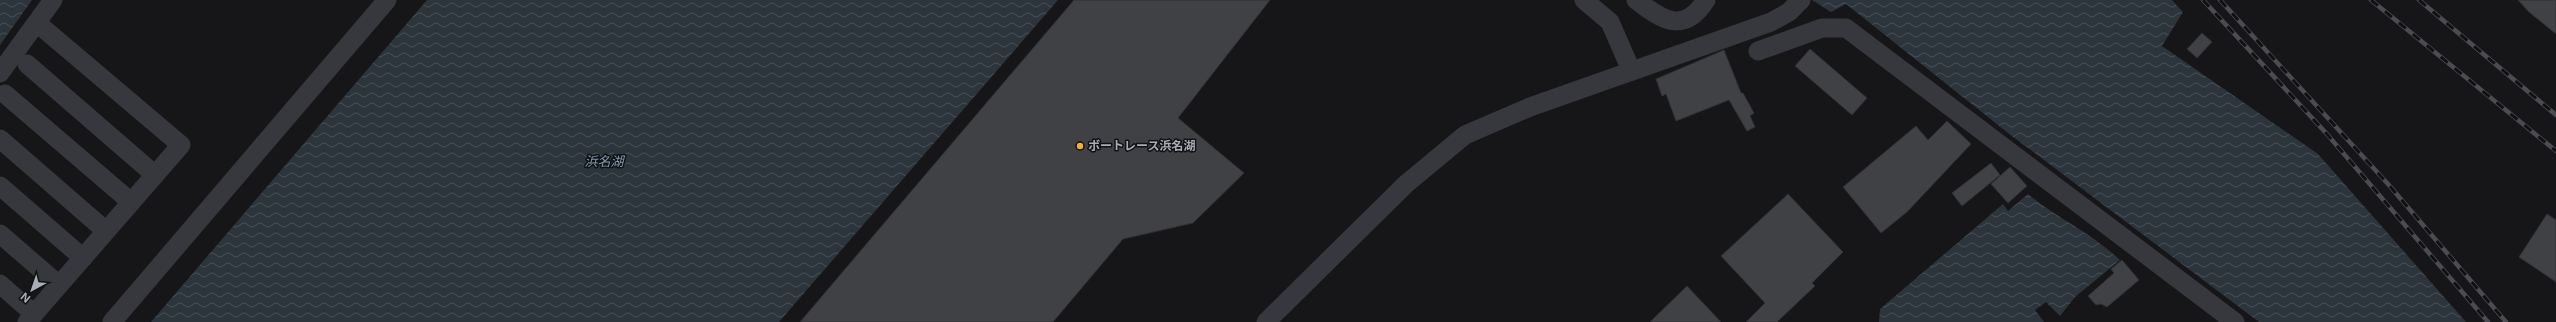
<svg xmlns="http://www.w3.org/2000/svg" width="2556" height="322" viewBox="0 0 2556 322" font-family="Inter,'Noto Sans JP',sans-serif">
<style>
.water{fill:url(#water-waves)}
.building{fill:#404145;stroke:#303034}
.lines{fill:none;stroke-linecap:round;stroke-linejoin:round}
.minor{stroke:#37383d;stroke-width:19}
.rail-casing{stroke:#4a4c52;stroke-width:4.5}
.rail{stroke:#111113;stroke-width:3;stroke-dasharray:9;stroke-linecap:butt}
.poi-dot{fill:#f2b134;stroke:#111113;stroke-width:1.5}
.labels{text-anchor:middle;stroke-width:3;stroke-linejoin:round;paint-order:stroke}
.poi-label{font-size:12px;font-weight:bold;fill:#a8adb8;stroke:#111113;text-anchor:start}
.water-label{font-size:13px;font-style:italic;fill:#7f9bb3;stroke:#111113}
</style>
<defs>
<pattern id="water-waves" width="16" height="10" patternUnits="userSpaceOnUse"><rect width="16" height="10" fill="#2c353c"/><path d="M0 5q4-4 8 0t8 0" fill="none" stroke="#485056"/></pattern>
</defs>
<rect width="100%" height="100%" fill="#161618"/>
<g class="water">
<polygon points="0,0 32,0 0,45"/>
<polygon points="427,0 1058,0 779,322 151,322"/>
<polygon points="1812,0 2172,0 2183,12 2162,46 2318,154 2466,322 2259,322 2008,133 1846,4 1831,12"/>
<path d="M2028,194c29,24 65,40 92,66l-45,37 -15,19 -14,-14 -11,8 9,12h-165l1,-13 123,-105 5,7z"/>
</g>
<g class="building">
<polygon points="1074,0 1270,0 1178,118 1244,173 1193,223 1123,239 1053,322 800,322"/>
<polygon points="2518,0 2556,0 2556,34 2529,12"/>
<polygon points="2202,33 2212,42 2197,58 2187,49"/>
<polygon points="1810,49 1867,98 1852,115 1795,66"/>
<polygon points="1724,50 1741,93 1743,93 1754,113 1750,116 1755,127 1747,131 1729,100 1676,121 1666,94 1662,96 1656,79"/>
<polygon points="1947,121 1971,144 1907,212 1881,233 1843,187 1916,126 1928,140"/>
<polygon points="1991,163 2000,175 1962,206 1952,193"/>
<polygon points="2010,167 2027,186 2008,203 1991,184"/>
<polygon points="1788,194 1843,252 1812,283 1815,286 1777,322 1746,322 1765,303 1721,256"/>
<polygon points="2547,214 2556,220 2556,282 2519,257"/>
<polygon points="2122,260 2139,280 2107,307 2101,304 2096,305 2088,296 2114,273 2111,269"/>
<polygon points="1687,286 1721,322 1650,322"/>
</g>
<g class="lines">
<g class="minor">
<polyline points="1584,0 1610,22 1631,70"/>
<path d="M1636,0c26,20 48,35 70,0"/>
<polyline points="1758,51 1822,28 1846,28 2235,322"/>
<polyline points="27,64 155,175"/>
<polyline points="0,73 53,0"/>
<polyline points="5,94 131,202"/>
<polyline points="0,139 106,231"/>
<polyline points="0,186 83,258"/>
<polyline points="0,234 59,285"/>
<polyline points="0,284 34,314"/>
<polyline points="27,322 181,145 37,23"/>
<polyline points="112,322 387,0"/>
<polyline points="1266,322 1406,184 1465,135 1530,107 1771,22 1789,12 1801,0"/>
</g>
<defs>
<g id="rail">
<polyline points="2203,0 2326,133 2488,322"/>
<polyline points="2220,0 2388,184 2506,322"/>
<polyline points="2371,0 2556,151"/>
<polyline points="2419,0 2556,115"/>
</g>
</defs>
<use href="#rail" class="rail-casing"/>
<use href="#rail" class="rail"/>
</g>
<circle class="poi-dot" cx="1080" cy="146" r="4"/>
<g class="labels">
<g class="poi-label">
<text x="1088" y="150">ボートレース浜名湖</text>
</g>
<g class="water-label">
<text x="604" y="166">浜名湖</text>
</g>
</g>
<g transform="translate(32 290) rotate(220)" stroke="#111113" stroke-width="3" paint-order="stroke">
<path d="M0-3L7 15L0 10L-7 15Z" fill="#a8adb8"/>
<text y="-6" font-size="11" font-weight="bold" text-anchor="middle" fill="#a8adb8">N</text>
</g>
</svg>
